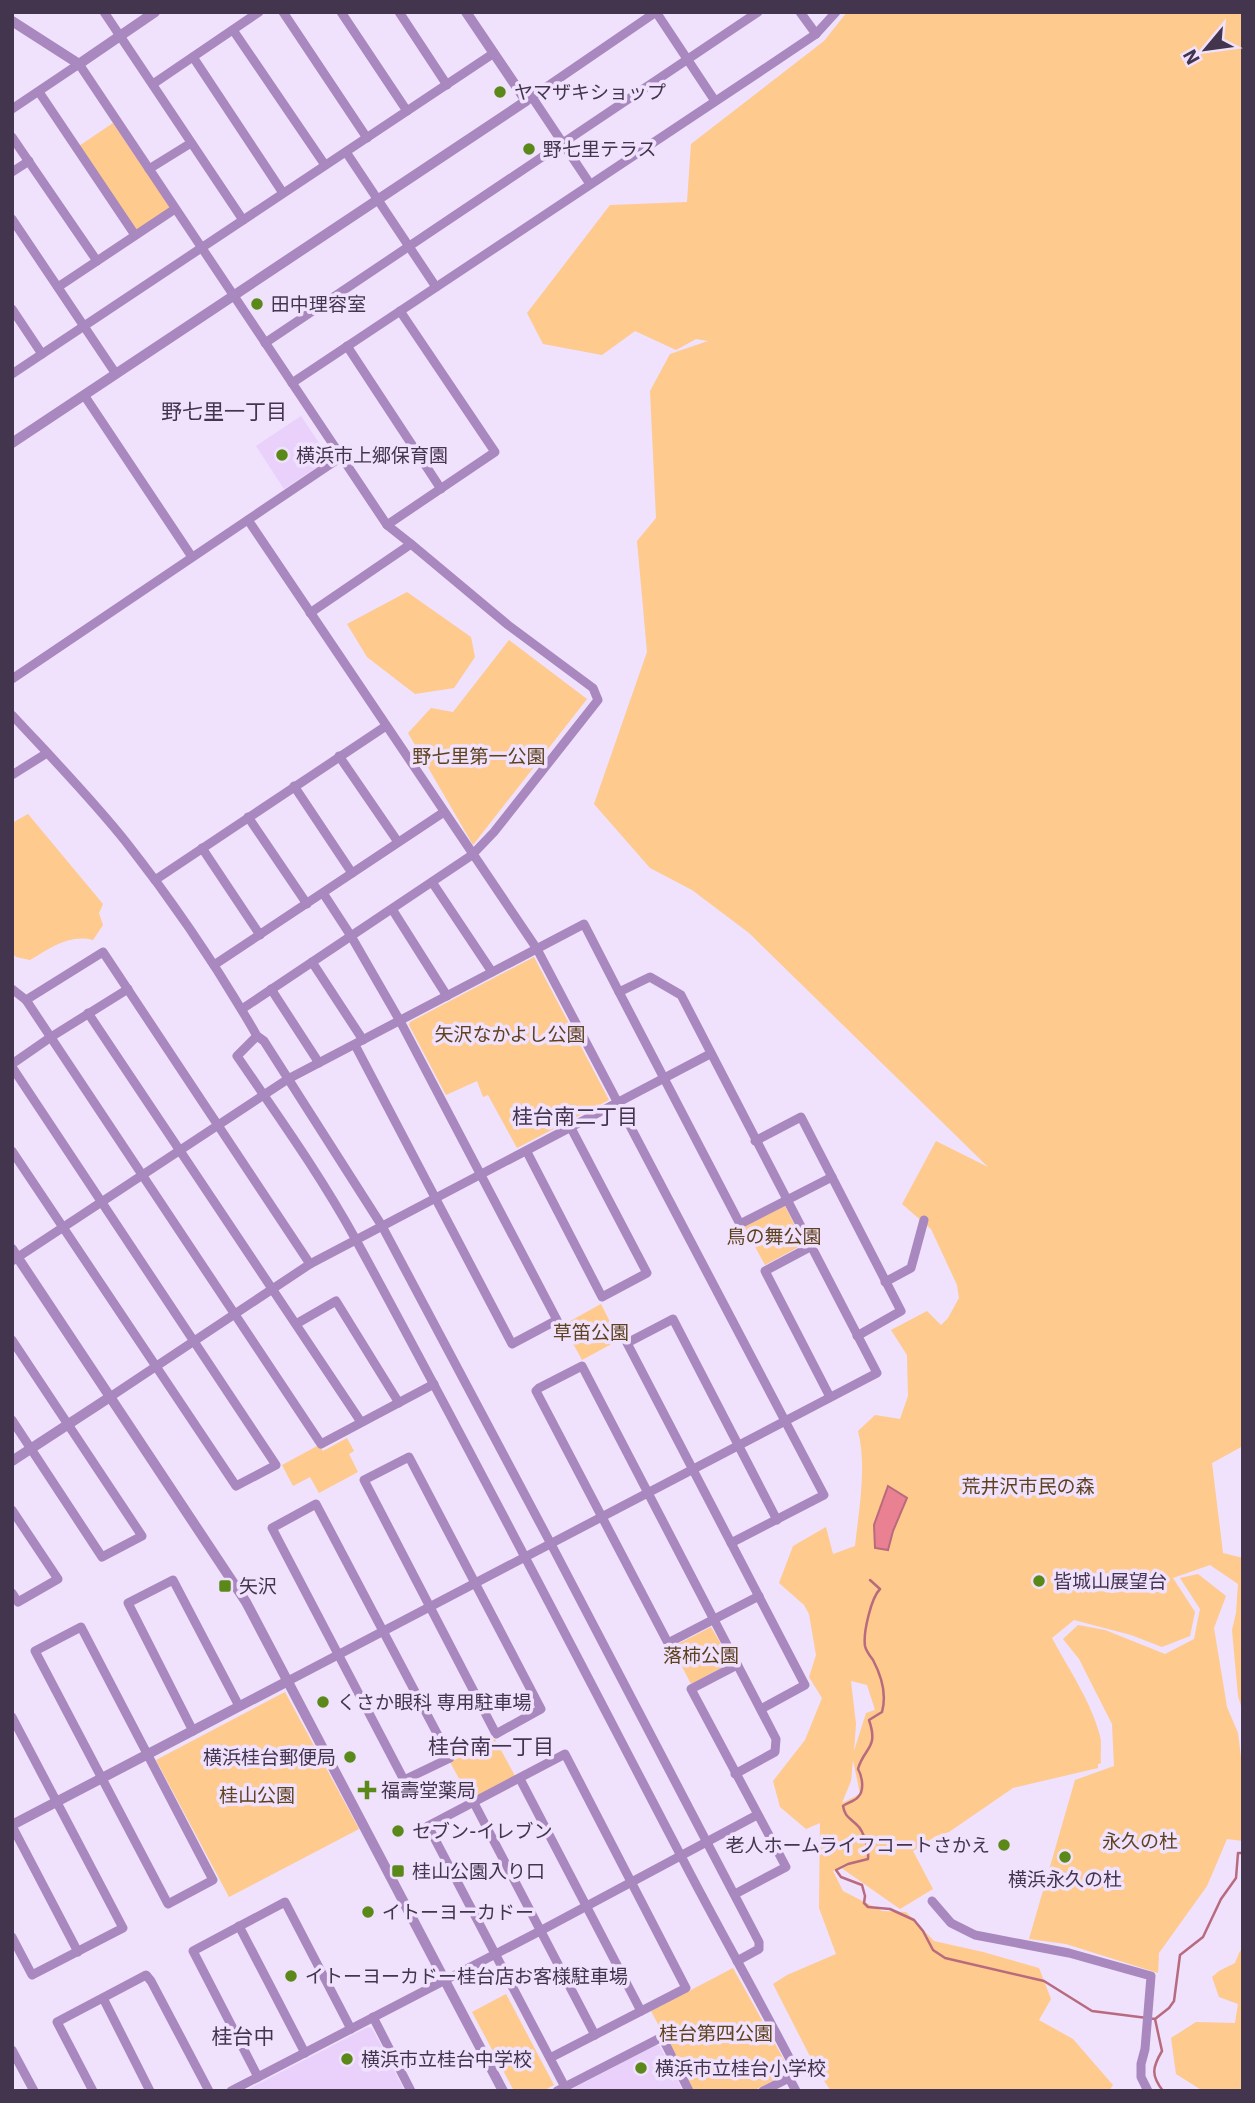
<svg xmlns="http://www.w3.org/2000/svg" width="1255" height="2103" viewBox="0 0 1255 2103" font-family="'IBM Plex Sans','Noto Sans JP',sans-serif">
<style>
.built{fill:#e9d1fc}
.green{fill:#feca8d;fill-rule:evenodd}
.water{fill:#e98192;stroke:#b86a7e;stroke-width:2}
.lines{fill:none;stroke-linecap:round;stroke-linejoin:round}
.stream{stroke:#b86a7e;stroke-width:2.5}
.minor{stroke:#a888be;stroke-width:9}
.tertiary{stroke:#a888be;stroke-width:10}
.poi-dot{fill:#5a8819;stroke:#f0e1fc;stroke-width:2.5}
.labels{text-anchor:middle;stroke-width:7;stroke-linejoin:round;paint-order:stroke}
.poi-label{font-size:19px;fill:#44354f;stroke:#f0e1fc;text-anchor:start}
.park-label{font-size:19px;fill:#5e421f;stroke:#f0e1fc}
.neighbourhood-label{font-size:21px;fill:#44354f;stroke:#f0e1fc}
</style>
<rect width="100%" height="100%" fill="#f0e1fc"/>
<g class="built">
<polygon points="301,416 327,455 326,461 284,489 256,446"/>
<polygon points="368,2027 372,2028 405,2091 245,2091"/>
<polygon points="656,2045 660,2046 683,2091 568,2091"/>
</g>
<g class="green">
<path d="M847,12h396v1403h-2l2,2v29l-31,17 11,90 20,5v154l-5,-16 -6,-66 4,-17 2,-29 -28,-19 -37,13 22,34 -5,24 -28,11 -31,-12 -57,-15 -22,18c17,32 39,63 48,98 2,8 0,18 1,27l-3,1v4l-85,20 -64,44 -13,4 -23,15 20,38 -33,20 -60,-42 -7,4 10,20 39,20 24,1 28,29 49,11 56,16 12,31 -12,21 34,19 40,46 -4,6h-278l-13,-19 -45,-88 14,-9 49,-21 -17,-46 1,-85 -14,6 -26,-22 -7,-26 32,-41 17,-42 -13,-21 7,-22 -7,-41 -5,-9 -25,-22 14,-37 33,-19 7,27 22,-8c4,-37 12,-79 3,-115l17,-16 25,4 8,-23 -1,-41 -16,-25 36,-19 14,14 7,-7 11,-20 -2,-13 -26,-56 -29,-25 34,-63 52,26 -239,-234 -57,-43 -42,-22 -56,-64 53,-152 -10,-111 19,-23 -6,-127 20,-37 38,-13 -12,-2 -20,11 -41,-19 -33,24 -59,-11 -16,-31 83,-108 77,-3 4,-58 133,-103zM851,1681l16,4 8,25 -9,3 -12,38 2,-27zM853,1760l7,34 -18,9 9,-22z"/>
<polygon points="113,123 171,209 136,233 79,146"/>
<polygon points="407,592 471,637 475,657 454,688 415,694 367,657 347,624"/>
<polygon points="509,640 587,699 473,845 408,733 431,708 453,712"/>
<path d="M28,814l75,90 -4,9 4,12 -10,15c-25,-6 -42,8 -63,20l-14,-3 -4,-4v-130z"/>
<polygon points="534,957 609,1100 517,1148 488,1095 483,1097 477,1081 446,1095 409,1025 410,1022"/>
<polygon points="785,1206 804,1244 765,1265 744,1226"/>
<polygon points="601,1304 619,1340 582,1360 563,1325"/>
<polygon points="347,1438 354,1451 349,1454 358,1472 319,1493 310,1477 293,1486 282,1465 319,1445 323,1451"/>
<polygon points="1198,1574 1226,1596 1214,1628 1227,1707 1238,1733 1243,1774 1243,1841 1227,1839 1207,1886 1159,1953 1158,1973 1066,1944 1029,1939 1075,1780 1114,1766 1112,1724 1079,1659 1063,1639 1078,1625 1105,1630 1165,1654 1194,1639 1200,1609 1180,1578"/>
<polygon points="711,1627 731,1661 727,1665 691,1684 672,1647"/>
<polygon points="285,1692 359,1829 229,1897 156,1760"/>
<polygon points="495,1739 515,1776 470,1799 450,1762"/>
<polygon points="1243,1949 1243,2091 1203,2091 1176,2074 1171,2038 1196,2022 1235,2023 1238,2004 1219,1997 1212,1977 1219,1971 1235,1963 1240,1951"/>
<polygon points="733,1968 788,2067 787,2070 783,2072 784,2075 753,2091 694,2091 651,2011"/>
<polygon points="506,1994 554,2085 543,2091 514,2091 472,2012"/>
</g>
<polygon class="water" points="888,1486 907,1498 893,1531 888,1550 875,1548 874,1525"/>
<g class="lines">
<g class="stream">
<path d="M870,1580l10,9c-9,9 -17,44 -15,57 1,5 5,10 8,14 9,17 14,34 9,52l-13,8c10,29 -5,27 -11,49 4,7 7,21 0,28 -3,4 -11,6 -15,9 2,11 6,11 14,19 7,6 12,25 11,34l-20,5 -12,6 5,7 21,8 3,11 -1,7 4,4 22,2 24,11 9,11 10,19 12,8 99,23 48,30 63,8 14,-11 5,-7 6,-46 23,-18 18,-38 15,-21 2,-25h5"/>
<path d="M1155,2019l7,32c-10,17 -11,24 1,40"/>
</g>
<g class="minor">
<polyline points="104,12 243,220"/>
<polyline points="283,12 367,138"/>
<polyline points="341,12 407,111"/>
<polyline points="399,12 447,85"/>
<polyline points="800,12 816,34"/>
<polyline points="233,30 325,165"/>
<polyline points="193,57 283,193"/>
<polyline points="153,84 259,12"/>
<polyline points="39,92 135,235"/>
<polyline points="532,97 590,184"/>
<polyline points="526,101 656,12 715,101"/>
<polyline points="12,109 79,64 387,525 411,544 508,625 593,688 598,700 494,832 472,855 242,1009"/>
<polyline points="12,137 97,261"/>
<polyline points="346,152 436,287"/>
<polyline points="149,169 191,143"/>
<polyline points="12,172 29,161"/>
<polyline points="12,219 116,374"/>
<polyline points="58,287 175,209"/>
<polyline points="12,309 42,354"/>
<polyline points="265,343 758,12"/>
<polyline points="347,346 441,489"/>
<polyline points="12,374 494,53"/>
<polyline points="292,383 767,67 816,34 836,12"/>
<polyline points="84,395 192,557"/>
<polyline points="248,520 537,949 824,1495 731,1543"/>
<polyline points="387,525 495,452 400,311"/>
<polyline points="310,613 411,544"/>
<polyline points="12,679 341,457"/>
<path d="M12,715c39,42 79,83 114,127 48,61 92,126 131,194l7,5 118,185 169,318 208,398v7l-22,12"/>
<polyline points="339,756 398,842"/>
<polyline points="12,775 47,753"/>
<polyline points="294,786 352,873"/>
<polyline points="248,817 307,904"/>
<polyline points="202,848 260,935"/>
<polyline points="155,880 386,726"/>
<polyline points="432,882 492,972"/>
<polyline points="323,893 351,936 400,1021 557,1320 512,1344 355,1045"/>
<polyline points="392,909 447,996"/>
<polyline points="312,962 363,1040"/>
<polyline points="214,965 444,812"/>
<polyline points="12,989 26,1000 103,952 310,1264"/>
<polyline points="271,989 319,1063"/>
<polyline points="619,992 740,1224 832,1177"/>
<polyline points="26,1000 321,1444 434,1384"/>
<polyline points="88,1013 361,1422"/>
<path d="M257,1036l-20,20c41,60 84,120 119,184 111,203 217,409 324,614 37,72 78,143 115,215l-6,9 -26,13"/>
<polyline points="12,1064 51,1037 128,989"/>
<polyline points="12,1067 276,1465 236,1486 12,1151"/>
<polyline points="755,1141 801,1117 901,1311 857,1336"/>
<polyline points="527,1152 602,1297 647,1273 571,1128"/>
<polyline points="810,1247 765,1271 830,1397"/>
<polyline points="12,1261 288,1079 584,924 619,992 650,977 681,995 877,1373 288,1681"/>
<polyline points="885,1282 911,1268 924,1220"/>
<polyline points="296,1324 336,1301 399,1403"/>
<polyline points="12,1340 142,1536 102,1557 12,1420"/>
<polyline points="110,1397 310,1264 710,1054"/>
<polygon points="409,1457 541,1709 496,1734 364,1480"/>
<polygon points="316,1504 450,1758 404,1780 272,1528"/>
<polyline points="12,1510 58,1579 18,1602 12,1593"/>
<polygon points="81,1627 213,1880 168,1904 35,1651"/>
<polyline points="761,1709 805,1685 627,1343 673,1319 777,1520"/>
<polyline points="12,1717 123,1928 32,1975 12,1937"/>
<polyline points="193,1731 128,1603 173,1580 239,1706"/>
<polyline points="735,1774 775,1752 776,1739 582,1366 539,1388 536,1391 668,1643 759,1596"/>
<polyline points="520,1779 641,2011"/>
<polyline points="474,1803 595,2035"/>
<polyline points="12,1826 78,1952"/>
<polyline points="735,1894 786,1867 691,1689 737,1665"/>
<polyline points="932,1901 951,1923 975,1935 1069,1953 1151,1976 1145,2049 1141,2064 1141,2077 1148,2091"/>
<polyline points="239,1926 305,2053"/>
<polyline points="103,1998 150,2091"/>
<polyline points="373,2017 411,2091"/>
<polyline points="12,2050 34,2091"/>
<polyline points="550,2058 686,1988 565,1754 428,1826 565,2087"/>
<polyline points="258,2077 193,1951 285,1902 351,2029"/>
<polyline points="789,2078 796,2091"/>
<polyline points="93,2091 57,2022 146,1975 151,1981 209,2091"/>
<polyline points="231,2091 540,1931 757,1815"/>
<polyline points="557,2091 662,2037 689,2091"/>
</g>
<g class="tertiary">
<polyline points="12,21 79,64 155,12"/>
<polyline points="12,443 526,101 466,12"/>
<polyline points="12,1249 246,1602 503,2091"/>
<polyline points="12,1461 110,1397"/>
<polyline points="12,1825 288,1681"/>
</g>
</g>
<g class="poi-dot">
<circle cx="500" cy="92" r="7"/>
<circle cx="529" cy="149" r="7"/>
<circle cx="257" cy="304" r="7"/>
<circle cx="282" cy="455" r="7"/>
<circle cx="1039" cy="1581" r="7"/>
<rect x="218" y="1579" width="14" height="14" rx="3.5"/>
<circle cx="323" cy="1702" r="7"/>
<circle cx="350" cy="1757" r="7"/>
<path d="M363.5 1779.5h7v7h7v7h-7v7h-7v-7h-7v-7h7z"/>
<circle cx="398" cy="1831" r="7"/>
<circle cx="1004" cy="1845" r="7"/>
<circle cx="1065" cy="1857" r="7"/>
<rect x="391" y="1864" width="14" height="14" rx="3.5"/>
<circle cx="368" cy="1912" r="7"/>
<circle cx="291" cy="1976" r="7"/>
<circle cx="347" cy="2059" r="7"/>
<circle cx="641" cy="2068" r="7"/>
</g>
<g class="labels">
<g class="poi-label">
<text x="514" y="99">ヤマザキショップ</text>
<text x="543" y="156">野七里テラス</text>
<text x="271" y="311">田中理容室</text>
<text x="296" y="462">横浜市上郷保育園</text>
<text x="1053" y="1588">皆城山展望台</text>
<text x="239" y="1593">矢沢</text>
<text x="337" y="1709">くさか眼科 専用駐車場</text>
<text x="336" y="1764" text-anchor="end">横浜桂台郵便局</text>
<text x="381" y="1797">福壽堂薬局</text>
<text x="412" y="1838">セブン-イレブン</text>
<text x="990" y="1852" text-anchor="end">老人ホームライフコートさかえ</text>
<text x="412" y="1878">桂山公園入り口</text>
<text x="1065" y="1886" text-anchor="middle">横浜永久の杜</text>
<text x="382" y="1919">イトーヨーカドー</text>
<text x="305" y="1983">イトーヨーカドー桂台店お客様駐車場</text>
<text x="361" y="2066">横浜市立桂台中学校</text>
<text x="655" y="2075">横浜市立桂台小学校</text>
</g>
<g class="park-label">
<text x="479" y="763">野七里第一公園</text>
<text x="510" y="1041">矢沢なかよし公園</text>
<text x="774" y="1243">鳥の舞公園</text>
<text x="591" y="1339">草笛公園</text>
<text x="1028" y="1493">荒井沢市民の森</text>
<text x="701" y="1662">落柿公園</text>
<text x="257" y="1802">桂山公園</text>
<text x="1140" y="1848">永久の杜</text>
<text x="716" y="2040">桂台第四公園</text>
</g>
<g class="neighbourhood-label">
<text x="224" y="419">野七里一丁目</text>
<text x="575" y="1124">桂台南二丁目</text>
<text x="491" y="1754">桂台南一丁目</text>
<text x="243" y="2044">桂台中</text>
</g>
</g>
<rect width="1255" height="2103" fill="none" stroke="#44354f" stroke-width="28"/>
<g transform="translate(1206 49) rotate(241)" stroke="#f0e1fc" stroke-width="5" paint-order="stroke">
<path d="M0-5L12 26L0 18L-12 26Z" fill="#44354f"/>
<text y="-10" font-size="19" font-weight="bold" text-anchor="middle" fill="#44354f">N</text>
</g>
</svg>
